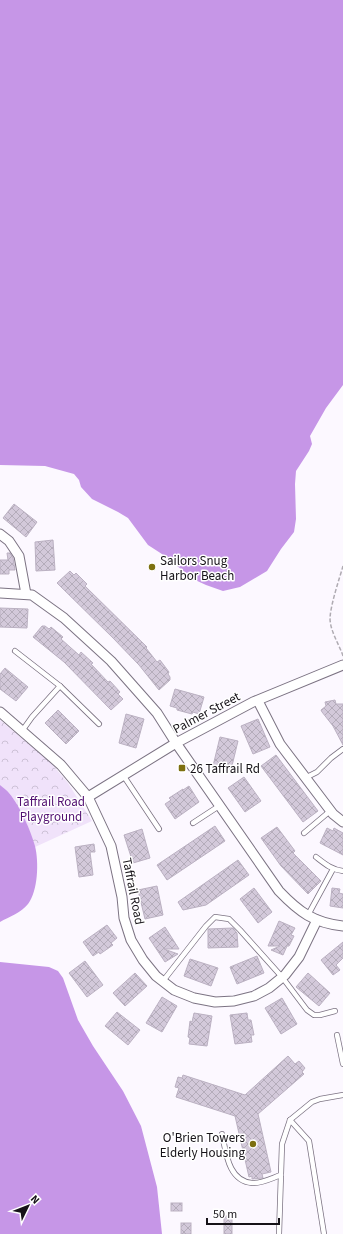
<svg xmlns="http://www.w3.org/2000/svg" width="343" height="1234" viewBox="0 0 343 1234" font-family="'Source Sans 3',sans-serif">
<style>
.park{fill:url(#park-crowns)}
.water{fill:#c696e7}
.building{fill:url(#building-cross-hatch);stroke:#bbb1c2}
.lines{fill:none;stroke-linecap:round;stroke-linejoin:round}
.lane-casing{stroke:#7c7383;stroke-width:6}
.street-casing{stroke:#7c7383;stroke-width:11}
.path{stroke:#afabb2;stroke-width:1.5;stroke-dasharray:4 2;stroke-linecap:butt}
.lane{stroke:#fff;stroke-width:4.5}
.street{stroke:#fff;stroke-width:9}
.poi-dot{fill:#7d7010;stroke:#fff;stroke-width:1.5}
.labels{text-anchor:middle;stroke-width:3;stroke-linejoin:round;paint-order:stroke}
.poi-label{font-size:13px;fill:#161218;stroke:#fff;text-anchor:start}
.street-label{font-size:13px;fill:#161218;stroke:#fff}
.park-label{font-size:13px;fill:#521071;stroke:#fff}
</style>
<defs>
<pattern id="park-crowns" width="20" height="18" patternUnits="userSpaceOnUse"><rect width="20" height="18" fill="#f0e2fa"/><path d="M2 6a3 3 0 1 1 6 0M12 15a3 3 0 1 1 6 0" fill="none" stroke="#cdc1d6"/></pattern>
<pattern id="building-cross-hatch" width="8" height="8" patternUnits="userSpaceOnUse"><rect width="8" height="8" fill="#d3c9da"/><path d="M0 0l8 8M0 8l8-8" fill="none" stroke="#b4acba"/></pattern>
</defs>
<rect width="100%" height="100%" fill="#fcf8ff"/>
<polygon class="park" points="0,720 50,762 68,783 92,821 35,847 26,822 10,794 0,785"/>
<g class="water">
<polygon points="0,0 343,0 343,385 326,408 310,436 312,444 309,451 296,471 295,484 296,519 294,532 281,549 267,571 240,587 223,591 206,585 193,579 165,556 148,545 128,518 118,512 92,499 81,487 79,480 74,474 45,466 0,465"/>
<path d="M0,785c3,3 7,5 9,8 11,13 22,38 26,53 4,16 3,45 -7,58 -6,8 -19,13 -28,18z"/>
<polygon points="0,962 49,967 58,971 63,978 78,1020 93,1046 123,1091 141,1126 157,1187 162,1234 0,1234"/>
</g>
<g class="building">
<polygon points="14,504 37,522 26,537 3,518"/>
<polygon points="53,540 55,570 36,571 35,542"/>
<polygon points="7,553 10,553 13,558 15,570 9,570 9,574 0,574 0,560 8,560"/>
<polygon points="70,571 74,575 76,573 87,584 85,586 147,647 146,648 157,662 160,660 169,672 168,674 170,677 170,680 159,690 139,665 113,638 57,583"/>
<polygon points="0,608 28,609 27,628 0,627"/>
<polygon points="42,626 45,626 49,629 51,627 63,637 61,639 79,655 81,652 93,663 91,664 108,682 110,681 120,692 118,694 123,699 111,710 64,662 33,637"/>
<polygon points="5,668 28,687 16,701 0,689 0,674"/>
<polygon points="175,689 204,697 199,714 193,712 192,714 177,710 177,708 170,706"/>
<polygon points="335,700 336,704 343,704 343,745 333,726 322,712 321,710 326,706 325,702"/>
<polygon points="58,710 79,731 66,744 45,723"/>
<polygon points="126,714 144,719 136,748 119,743"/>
<polygon points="258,719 270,747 253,754 241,726"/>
<polygon points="220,737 238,741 231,770 213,766"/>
<polygon points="276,755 318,811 303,822 261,766"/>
<polygon points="244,777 261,801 245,812 228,788"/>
<polygon points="189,786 199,802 175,819 165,804 171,800 169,798 183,789 183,790"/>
<polygon points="215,826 225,841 167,880 157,865"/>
<polygon points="277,827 295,851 293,853 321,881 308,894 281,866 261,838"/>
<polygon points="327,828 333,831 334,828 343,833 343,855 320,843"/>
<polygon points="142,829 150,858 133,863 124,835"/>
<polygon points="94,844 95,852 90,852 93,875 79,877 75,847"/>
<polygon points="238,860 249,875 206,905 183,910 178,902"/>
<polygon points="157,886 163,915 145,919 138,890"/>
<polygon points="254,888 272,912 258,923 240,899"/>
<polygon points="332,888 340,889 339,893 343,894 343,908 330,906"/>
<polygon points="279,921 295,928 291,935 294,936 289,946 287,946 283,955 271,950 280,946 268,946"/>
<polygon points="107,925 117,938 111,943 113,945 100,954 99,952 93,956 83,942"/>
<polygon points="165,927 179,949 164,949 178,954 165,962 149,938"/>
<polygon points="233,928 237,933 238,947 208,948 208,929"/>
<polygon points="343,942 343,958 336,965 340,970 333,975 321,960"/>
<polygon points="257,956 264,973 237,984 230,967"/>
<polygon points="190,959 218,968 211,986 184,976"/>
<polygon points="85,961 103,985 87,997 69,973"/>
<polygon points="135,973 147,986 125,1006 113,993"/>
<polygon points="308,973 330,993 319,1006 296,987"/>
<polygon points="162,997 177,1006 162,1032 146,1023"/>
<polygon points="282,998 297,1024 281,1034 265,1008"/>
<polygon points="117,1012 140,1030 128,1045 105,1026"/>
<polygon points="194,1013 212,1016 207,1046 189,1044 190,1038 188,1037 190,1021 192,1022"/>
<polygon points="247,1013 248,1020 251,1020 254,1035 251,1035 252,1042 235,1044 230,1015"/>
<polygon points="288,1056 295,1064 299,1061 305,1068 302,1072 304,1074 258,1114 271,1172 262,1174 263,1178 252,1179 252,1176 249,1177 235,1116 176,1097 179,1088 175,1087 178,1077 182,1078 183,1075 245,1095"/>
<rect x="171" y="1203" width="11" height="8"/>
<rect x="224" y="1216" width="8" height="18"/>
<rect x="181" y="1223" width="10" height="11"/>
</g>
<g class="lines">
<defs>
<g id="lane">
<polyline points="15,651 60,686 99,724"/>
<polyline points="22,731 32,717 60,686"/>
<polyline points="123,775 159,829"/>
<polyline points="305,778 317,772 331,758 343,749"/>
<polyline points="193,823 219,806"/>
<polyline points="304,833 330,811"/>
<path d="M316,857c9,7 16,13 27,14"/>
<polyline points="308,915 333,869"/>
<polyline points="163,981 206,926 215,917 229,919 240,930 282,977 307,1010 314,1015 320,1015 335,1011"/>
<polyline points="337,1035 343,1064"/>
<polyline points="290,1120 309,1141 324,1234"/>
<path d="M222,1134c4,18 6,47 30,49 9,1 20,-5 29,-8"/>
<polyline points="279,1234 282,1144 290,1120 312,1102 320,1099 343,1095"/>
</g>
<g id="street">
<polyline points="0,534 9,541 19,556 26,594"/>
<path d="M0,593l32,2 32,23 47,43 46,52 19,30 103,148c20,21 35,32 64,35"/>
<polyline points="258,701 280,744 333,814 343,822"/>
<polyline points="0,712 61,765 88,797 111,846 122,897 124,918 131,940 143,960 156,976 174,990 194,998 215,1002 234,1001 254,996 269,988 285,975 299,957 317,920"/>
<polyline points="88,797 176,743 253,702 343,665"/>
</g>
</defs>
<use href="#lane" class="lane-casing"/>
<use href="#street" class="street-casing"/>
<path class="path" d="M343,656c-4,-12 -13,-25 -13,-38 1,-15 9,-38 13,-52"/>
<use href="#lane" class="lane"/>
<use href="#street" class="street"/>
</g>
<g class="poi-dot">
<circle cx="152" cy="567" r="4"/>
<rect x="178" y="764" width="8" height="8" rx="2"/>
<circle cx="253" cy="1144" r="4"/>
</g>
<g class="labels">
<g class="poi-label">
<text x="160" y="565">Sailors Snug<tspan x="160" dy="15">Harbor Beach</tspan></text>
<text x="190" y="773">26 Taffrail Rd</text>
<text x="245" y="1142" text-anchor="end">O'Brien Towers<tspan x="245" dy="15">Elderly Housing</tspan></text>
</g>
<g class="street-label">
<text transform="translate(206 712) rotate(-28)" y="5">Palmer Street</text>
<text transform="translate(134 891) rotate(79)" y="5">Taffrail Road</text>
</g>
<g class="park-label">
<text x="51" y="806">Taffrail Road<tspan x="51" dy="15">Playground</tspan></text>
</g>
</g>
<g transform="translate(28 1206) rotate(47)" stroke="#ffffff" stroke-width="3" paint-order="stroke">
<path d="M0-3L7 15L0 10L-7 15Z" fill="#161218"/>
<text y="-6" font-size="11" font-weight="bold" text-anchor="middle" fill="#161218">N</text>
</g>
<path d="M207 1218v6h72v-6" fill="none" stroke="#161218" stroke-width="2"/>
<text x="213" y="1218" font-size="12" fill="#161218" stroke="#ffffff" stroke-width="3" paint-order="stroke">50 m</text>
</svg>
